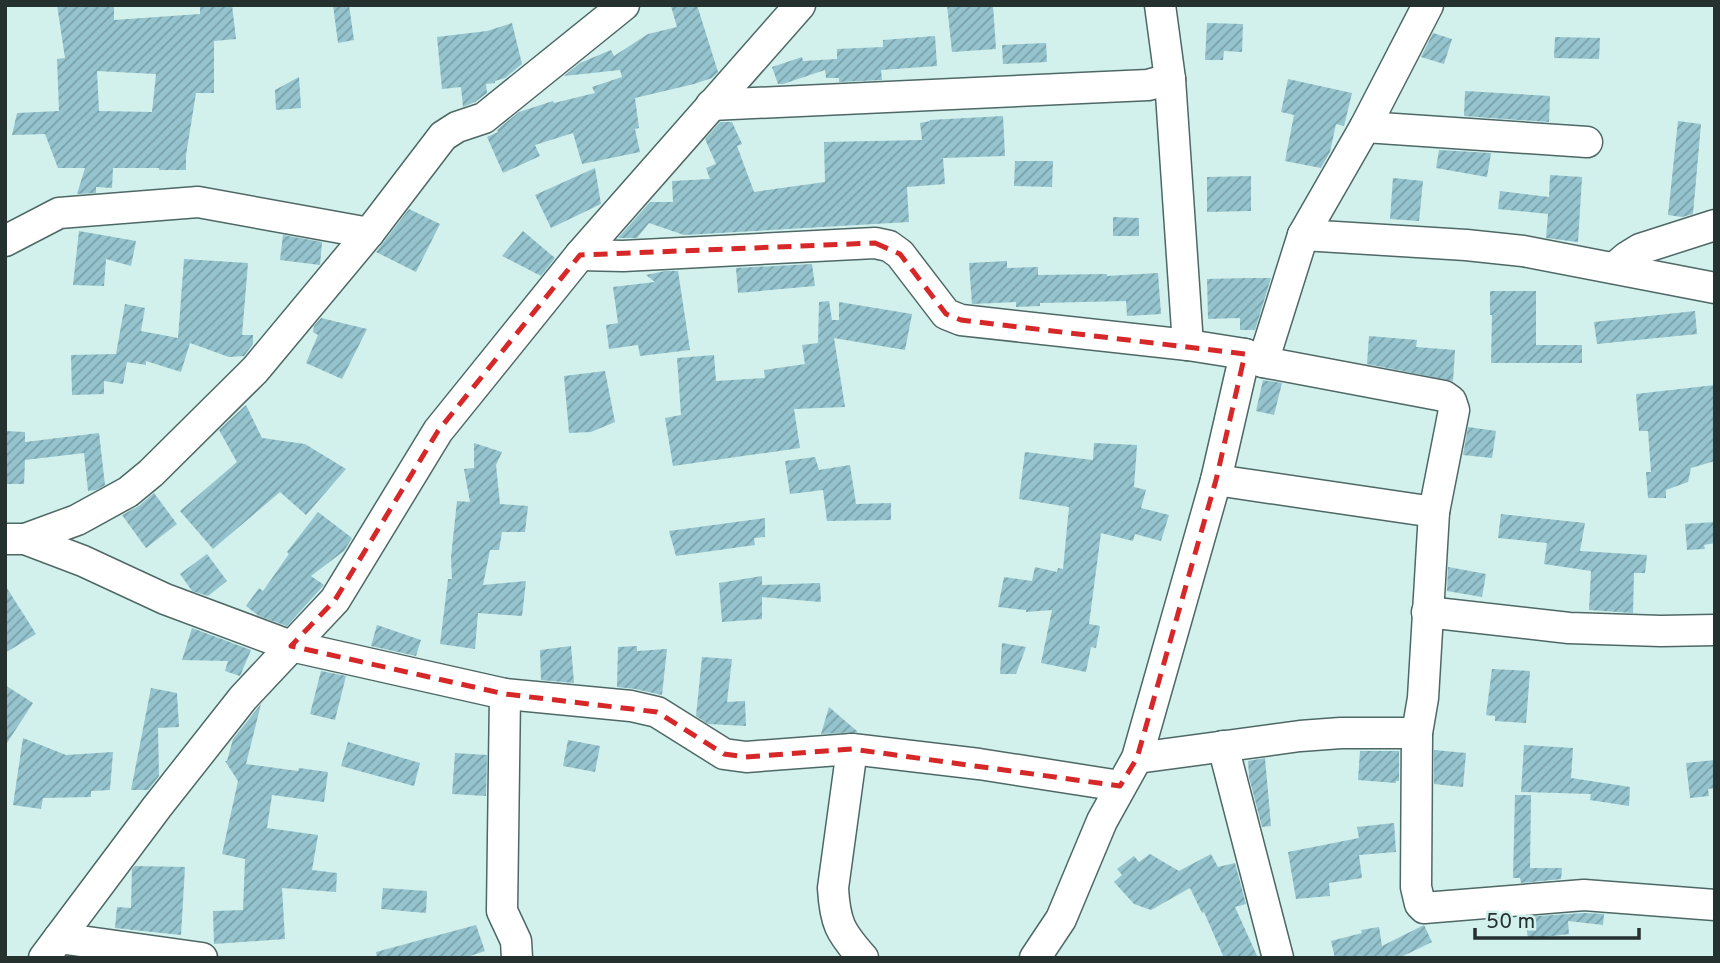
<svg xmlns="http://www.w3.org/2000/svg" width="1720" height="963" viewBox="0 0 1720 963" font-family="Overpass,sans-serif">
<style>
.building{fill:url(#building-hatch);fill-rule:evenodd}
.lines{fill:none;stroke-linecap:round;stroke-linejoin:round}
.minor-casing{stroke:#4e6865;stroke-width:33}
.minor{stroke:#fff;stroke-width:30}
.marked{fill:none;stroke:#d62828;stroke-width:5;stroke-dasharray:14 9;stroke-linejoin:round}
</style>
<defs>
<pattern id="building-hatch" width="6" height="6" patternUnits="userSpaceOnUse" patternTransform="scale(1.75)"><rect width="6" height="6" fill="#95c4ce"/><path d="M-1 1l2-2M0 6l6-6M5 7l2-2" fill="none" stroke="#79a0a8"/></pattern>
</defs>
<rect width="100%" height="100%" fill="#d2f0ec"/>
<g class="building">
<path d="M57,5h57v15l86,-6v-9h32l4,34 -22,2v52h-18l-10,62v15h-27v-2h-46l-1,20 -16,-1v6l-19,1 8,-26h-27l-13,-34 -33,1 5,-22 42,-2 -2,-52 8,-1zM97,71l59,3 -4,38 -53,-1z"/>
<polygon points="333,5 349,5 354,40 338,43"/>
<polygon points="697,5 718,72 712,78 694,84 635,98 639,128 635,129 640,152 582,164 573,133 535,145 540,156 503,173 487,137 498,132 497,130 519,112 553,101 554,103 595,93 592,87 622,77 620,70 564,76 580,63 611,50 614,56 648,34 677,27 671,6"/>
<polygon points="947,5 993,5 996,49 952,52"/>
<polygon points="512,23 522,64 505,78 495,81 495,83 486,84 487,93 475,102 463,107 461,87 442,89 437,37 487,31"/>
<polygon points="1207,23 1243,24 1242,52 1224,51 1223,60 1205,60"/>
<polygon points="1433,33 1452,39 1444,64 1421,57"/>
<polygon points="935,36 937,66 881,70 882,80 839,82 839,78 826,78 825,70 783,84 778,84 772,67 802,57 803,61 837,59 837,49 883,47 883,40"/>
<polygon points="1555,37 1600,38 1599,59 1554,58"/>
<polygon points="1046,43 1047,62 1003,64 1002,45"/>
<polygon points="299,77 301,108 276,110 275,90"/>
<polygon points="1288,79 1352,93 1344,126 1336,124 1330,152 1321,168 1285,161 1294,115 1281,112"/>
<polygon points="1465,91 1550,96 1549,122 1464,116"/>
<polygon points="1003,116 1005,156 943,158 945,184 907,187 909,222 684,235 649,223 637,238 618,238 650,202 673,202 672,181 710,179 706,168 716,164 705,139 720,122 732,122 742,144 737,146 754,192 825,182 824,142 922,140 920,123 930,121 930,120"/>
<polygon points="1678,121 1701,124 1693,214 1682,217 1668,215"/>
<polygon points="1439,150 1491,153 1487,177 1436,168"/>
<polygon points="1015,161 1053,161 1052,187 1014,186"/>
<polygon points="595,168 601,204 551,228 535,195"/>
<polygon points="1550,175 1582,177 1578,242 1546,238 1548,214 1498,209 1500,191 1549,197"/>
<polygon points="1251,176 1251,211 1207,212 1207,177"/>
<polygon points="1393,178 1423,181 1419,221 1390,219"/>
<polygon points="409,209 440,224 416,272 376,252"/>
<polygon points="1113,217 1139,218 1139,236 1113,236"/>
<polygon points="79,231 136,241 131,266 106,259 104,286 73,285"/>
<polygon points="523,231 555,258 541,276 502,256"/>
<polygon points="283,235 322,242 320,265 280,260"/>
<polygon points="184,259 248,263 242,335 253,335 253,344 244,356 229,357 190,343 181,372 146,361 146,365 127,362 123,384 104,381 104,394 72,395 71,355 116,354 125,304 145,308 141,331 178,338"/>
<polygon points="1007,261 1007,268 1038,267 1038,275 1107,274 1107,276 1158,273 1161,314 1127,316 1126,301 1040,303 1040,306 1016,307 1016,302 972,304 969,263"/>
<polygon points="812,264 815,286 738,293 736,268"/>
<polygon points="665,271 678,271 690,350 640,356 638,345 609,349 606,325 618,323 613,287 655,282 646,275"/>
<polygon points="1248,278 1271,278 1255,330 1240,330 1240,318 1208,319 1207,279"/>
<polygon points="1490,291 1536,291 1536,345 1582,345 1582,363 1491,363 1492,315 1490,315"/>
<polygon points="829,301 832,320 839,320 839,302 912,314 905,350 834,338 845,407 794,409 800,448 673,466 665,418 681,415 677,358 714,355 716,381 765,378 764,370 805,364 802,345 818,343 819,302"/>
<polygon points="1695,311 1697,334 1597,344 1594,322"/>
<polygon points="321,318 367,329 342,379 306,363 318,335 313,332 314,326"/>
<polygon points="1369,336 1417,340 1416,347 1455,350 1453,381 1367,364"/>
<polygon points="605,371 615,422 591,432 569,433 564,376"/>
<polygon points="1263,380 1282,383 1274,415 1256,411"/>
<polygon points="1715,385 1715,461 1691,468 1688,482 1666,490 1666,498 1648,498 1646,472 1651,472 1648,431 1639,431 1636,394"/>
<polygon points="246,405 262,438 305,444 346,469 306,515 280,492 213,549 180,511 237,462 219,430"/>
<polygon points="1468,427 1496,431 1492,458 1463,455"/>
<polygon points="5,431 25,432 25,442 99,433 105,485 96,490 88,491 84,453 25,460 24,484 5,484"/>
<polygon points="474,443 502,452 496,465 500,504 528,506 525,532 502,532 499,550 490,550 483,585 526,581 522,616 478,613 475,649 440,644 448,579 452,579 451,557 457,501 470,502 464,469 474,468"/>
<polygon points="1094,443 1137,445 1134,487 1146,490 1141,508 1169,515 1161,541 1135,534 1133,541 1101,533 1089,624 1100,626 1096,648 1091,647 1086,672 1041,663 1052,610 1026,612 1026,610 998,607 1004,577 1032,581 1035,567 1057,572 1058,568 1063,569 1069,507 1019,499 1025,452 1093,460"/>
<polygon points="815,457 819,470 850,465 856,504 891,503 891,520 827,521 823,490 790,494 785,461"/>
<polygon points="154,493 177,524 146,548 122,515 139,506"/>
<polygon points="318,512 352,538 344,551 311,576 324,585 287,626 259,616 246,606 259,588 263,591 289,554 287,552"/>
<polygon points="1501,514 1585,523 1580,551 1647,555 1645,573 1634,573 1633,613 1589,610 1591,571 1544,564 1547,543 1498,538"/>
<polygon points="765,518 765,537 754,538 755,545 676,556 669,531"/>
<polygon points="1715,522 1715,543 1704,545 1705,549 1687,550 1685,524"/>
<polygon points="207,554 227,581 208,596 192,591 180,574"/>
<polygon points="1448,567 1486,574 1482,597 1447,591"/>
<polygon points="762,576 762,585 820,583 821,602 762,597 762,619 722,622 719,583"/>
<polygon points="5,585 36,634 5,653"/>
<polygon points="377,625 421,640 416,656 371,646"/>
<polygon points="192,628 251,650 240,676 225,671 228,661 182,660"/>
<polygon points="1002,643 1026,647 1016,674 1000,674"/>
<polygon points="571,646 574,683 541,680 540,650"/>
<polygon points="637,646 637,651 667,649 662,695 635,689 617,687 618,647"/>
<polygon points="702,657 732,659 727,702 745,701 746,726 708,724 696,716"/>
<polygon points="1492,669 1530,671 1526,723 1495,721 1495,716 1486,715"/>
<polygon points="321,671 346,676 335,720 310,714"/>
<polygon points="5,685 33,703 5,746"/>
<polygon points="151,688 177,693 179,727 158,728 159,776 148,790 131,790"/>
<polygon points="261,704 246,764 298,771 299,768 328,772 324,802 272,795 267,828 318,835 312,870 337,873 336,892 282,888 285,939 214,944 213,911 243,910 245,859 222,854 238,781 225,761 227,761 233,739"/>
<polygon points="829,707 858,732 821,734"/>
<polygon points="23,738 66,755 113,752 110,790 91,791 91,797 43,798 41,809 13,805"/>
<polygon points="568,740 600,746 595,772 563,766"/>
<polygon points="348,742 420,763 414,786 341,766"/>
<polygon points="1524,745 1573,748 1571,778 1630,787 1629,806 1590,800 1591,794 1521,792"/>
<polygon points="1434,750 1466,753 1463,787 1434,784"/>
<polygon points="1360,751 1399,751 1399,781 1396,781 1396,783 1358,780"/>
<polygon points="455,753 487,755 486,796 452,794"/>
<polygon points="1265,758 1271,826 1262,827 1249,777 1248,761"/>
<polygon points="1715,760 1715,788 1708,789 1709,796 1690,798 1686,763"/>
<polygon points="1515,795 1531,795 1530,868 1562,868 1561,879 1521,883 1520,878 1513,878"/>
<polygon points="1394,823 1396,852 1359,855 1362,878 1329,883 1330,896 1296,899 1288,852 1359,838 1357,827"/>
<polygon points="1150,854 1179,871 1211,854 1218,867 1235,863 1246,904 1235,907 1258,958 1224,958 1204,912 1202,913 1190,888 1151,910 1134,904 1114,882 1122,875 1117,869 1134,856 1139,862"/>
<polygon points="135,866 185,867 181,935 115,928 117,907 131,908 132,869"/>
<polygon points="383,888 427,891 426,913 381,909"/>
<polygon points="1584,913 1604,914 1603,925 1568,921 1569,934 1528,939 1525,917"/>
<polygon points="476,925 485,951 464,958 377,958 376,952"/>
<polygon points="1424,925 1432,942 1399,958 1335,958 1331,941 1362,933 1361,930 1379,927 1382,946"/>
</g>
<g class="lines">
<defs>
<g id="minor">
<polyline points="1160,5 1170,79 1188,345"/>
<polyline points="711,105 1148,85 1170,79"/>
<polyline points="1365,127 1587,142"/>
<polyline points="1303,235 1466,245 1523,251 1715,288"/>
<polyline points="5,241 59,213 198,202 369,233"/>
<polyline points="580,255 623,256 875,243 889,246 900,254 946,314 961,320 1188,345 1245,354 1263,362 1444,396 1451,401 1454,410 1434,512 1423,698 1417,733 1416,887 1420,904 1424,908 1584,895 1715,905"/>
<polyline points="1614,268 1627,257 1640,249 1715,225"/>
<polyline points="1263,362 1303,235 1365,127 1428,5"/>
<polyline points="1216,480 1434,512"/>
<polyline points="5,539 25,539 83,561 165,599 291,646 505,694 631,706 657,712 724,754 746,757 852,749 979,764 1120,786"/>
<polyline points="25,539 77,520 128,492 151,473 255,370 369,233 443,136 457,127 484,118 624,5"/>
<polyline points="1427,612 1569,628 1661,631 1715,630"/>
<polyline points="505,694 502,911 516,941 517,958"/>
<polyline points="1223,746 1278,958"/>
<path d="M852,749l-19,139c2,35 7,44 30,70"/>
<polyline points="1137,758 1300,736 1341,733 1417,733"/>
<polyline points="59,938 202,958"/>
<polyline points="44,958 157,807 243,698 335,600 438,431 580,255 800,5"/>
<polyline points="1035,958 1061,919 1102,821 1137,758 1216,480 1245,354"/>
</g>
</defs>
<use href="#minor" class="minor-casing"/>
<use href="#minor" class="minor"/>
</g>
<path class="marked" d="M875,243l25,11 46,60 15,6 284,34 -29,126 -79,278 -17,28 -268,-37 -106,8 -22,-3 -67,-42 -152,-18 -214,-48 44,-46 103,-169 142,-176z"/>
<rect width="1720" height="963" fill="none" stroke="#25312f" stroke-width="14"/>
<path d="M1475 928v10h164v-10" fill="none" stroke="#25312f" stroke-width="3.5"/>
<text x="1486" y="928" font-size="21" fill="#25312f" stroke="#d2f0ec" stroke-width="5" paint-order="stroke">50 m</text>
</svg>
